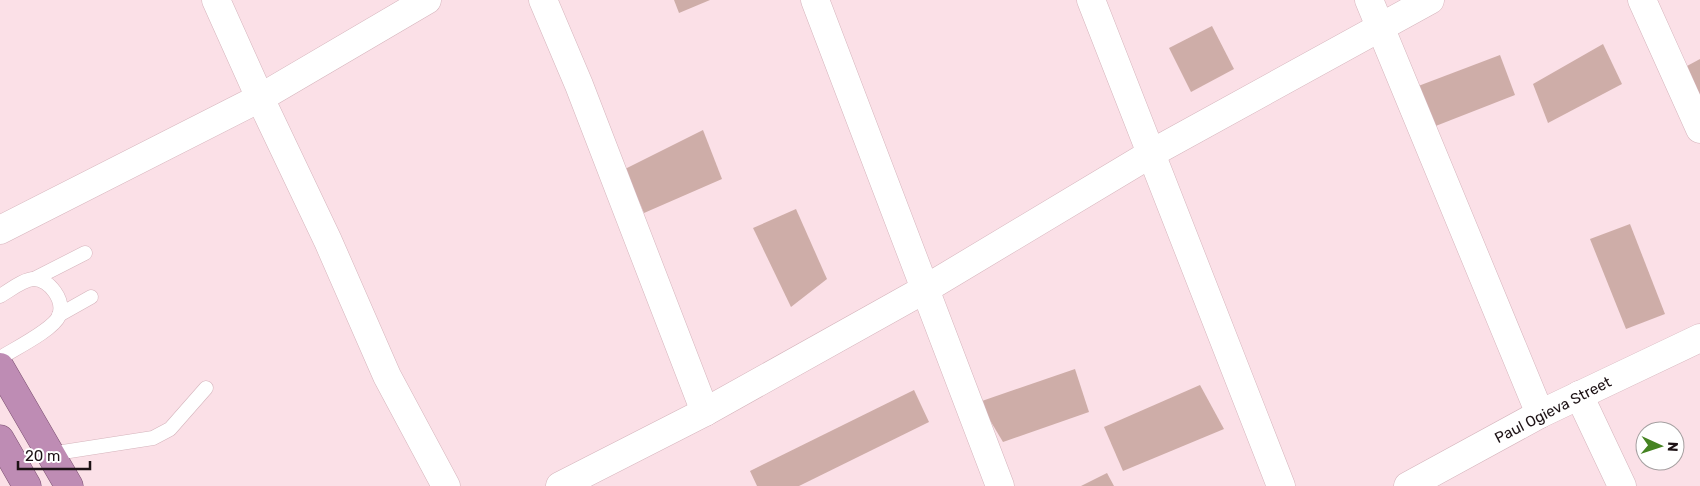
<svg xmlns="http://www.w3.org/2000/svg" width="1700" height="486" viewBox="0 0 1700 486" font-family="Rubik,sans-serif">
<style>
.building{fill:#ceada8}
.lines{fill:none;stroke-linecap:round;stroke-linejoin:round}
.service-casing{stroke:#d5b4bc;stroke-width:15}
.minor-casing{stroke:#d5b4bc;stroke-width:29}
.trunk-casing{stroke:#7b4f70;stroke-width:29}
.service{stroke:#fff;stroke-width:14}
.minor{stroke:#fff;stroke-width:28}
.trunk{stroke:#be8cb4;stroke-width:28}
.labels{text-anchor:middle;stroke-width:4;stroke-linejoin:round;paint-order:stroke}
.street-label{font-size:15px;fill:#1d1215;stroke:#fff}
</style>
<rect width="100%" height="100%" fill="#fbe0e7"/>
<g class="building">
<polygon points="674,0 710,0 679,13"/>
<polygon points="1212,26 1234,69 1191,92 1169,48"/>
<polygon points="1603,44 1622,84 1548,123 1533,84"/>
<polygon points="1500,55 1515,95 1428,129 1413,88"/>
<polygon points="1700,59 1700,96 1687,66"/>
<polygon points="703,130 722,179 644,213 625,169"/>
<polygon points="796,209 827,279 791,307 753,228"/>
<polygon points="1630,224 1665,314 1626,329 1590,239"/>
<polygon points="1075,369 1089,412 1003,442 979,402"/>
<polygon points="1200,385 1224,429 1123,471 1104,427"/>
<polygon points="914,390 929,422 799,486 757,486 750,471"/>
<polygon points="1107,473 1114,486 1081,486"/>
</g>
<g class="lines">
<defs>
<g id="service">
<polyline points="34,279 85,253"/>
<path d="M0,296c9,-5 23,-17 34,-17 16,1 31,21 25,37 -6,14 -45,33 -59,42"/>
<polyline points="59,315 91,297"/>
<polyline points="50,454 153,438 170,429 206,388"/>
</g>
<g id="minor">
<polyline points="216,0 260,98 328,241 387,376 446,486"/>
<polyline points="543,0 579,85 705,412"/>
<polyline points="815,0 1000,486"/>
<polyline points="1091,0 1281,486"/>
<polyline points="1369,0 1540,414"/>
<polyline points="1642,0 1700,129"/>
<polyline points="0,230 260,98 427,0"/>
<polyline points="1579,395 1622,486"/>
<polyline points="560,486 705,412 927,288 1152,153 1430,0"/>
<polyline points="1408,486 1540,414 1700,338"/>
</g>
<g id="trunk">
<polyline points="0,367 69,486"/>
<polyline points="0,439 27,486"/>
</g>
</defs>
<use href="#service" class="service-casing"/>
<use href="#minor" class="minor-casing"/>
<use href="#trunk" class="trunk-casing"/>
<use href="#service" class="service"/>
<use href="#minor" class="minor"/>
<use href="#trunk" class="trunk"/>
</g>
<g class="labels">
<g class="street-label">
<text transform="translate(1553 410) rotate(-27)" y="5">Paul Ogieva Street</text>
</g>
</g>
<g transform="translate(1660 446) rotate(93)"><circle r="24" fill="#ffffff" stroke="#a5a0a1"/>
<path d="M0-4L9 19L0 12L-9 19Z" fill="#458322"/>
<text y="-8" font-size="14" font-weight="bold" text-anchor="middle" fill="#1d1215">N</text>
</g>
<path d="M18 461v8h72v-8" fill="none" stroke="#1d1215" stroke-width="2.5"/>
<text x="25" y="461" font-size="15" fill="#1d1215" stroke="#ffffff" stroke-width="4" paint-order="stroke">20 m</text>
</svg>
